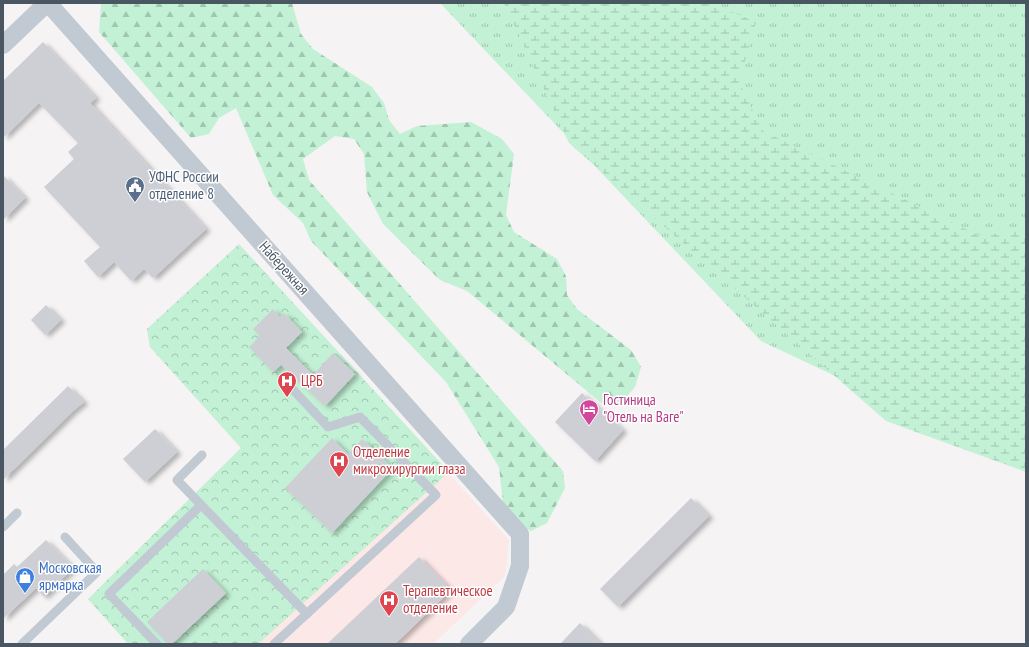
<svg xmlns="http://www.w3.org/2000/svg" width="1029" height="647" viewBox="0 0 1029 647" font-family="'PT Sans Narrow',sans-serif">
<style>
.medical{fill:#fce8e6}
.grass{fill:url(#grass-tufts)}
.forest{fill:url(#forest-firs)}
.wetland{fill:url(#wetland-marsh)}
.park{fill:url(#park-crowns)}
.building{fill:#cdcfd5;filter:url(#shadow)}
.lines{fill:none;stroke-linecap:round;stroke-linejoin:round}
.lane{stroke:#c1cad2;stroke-width:9}
.street{stroke:#c1cad2;stroke-width:18}
.labels{text-anchor:middle;stroke-width:3;stroke-linejoin:round;paint-order:stroke}
.service-label{font-size:15px;fill:#4e5e75;stroke:#fff;text-anchor:start}
.street-label{font-size:15px;fill:#4a5661;stroke:#fff}
.health-label{font-size:15px;fill:#be3a42;stroke:#fff;text-anchor:start}
.hotel-label{font-size:15px;fill:#b23c85;stroke:#fff;text-anchor:start}
.shop-label{font-size:15px;fill:#366cbe;stroke:#fff;text-anchor:start}
</style>
<defs>
<pattern id="grass-tufts" width="24" height="20" patternUnits="userSpaceOnUse"><rect width="24" height="20" fill="#c3f1d5"/><path d="M3 7l-1-3M5 7V3M7 7l1-3M15 17l-1-3M17 17v-4M19 17l1-3" fill="none" stroke="#a0c6b0"/></pattern>
<pattern id="forest-firs" width="22" height="20" patternUnits="userSpaceOnUse"><rect width="22" height="20" fill="#c3f1d5"/><path d="M5 1l3.5 6h-7zM16 11l3.5 6h-7z" fill="#a0c6b0"/></pattern>
<pattern id="wetland-marsh" width="20" height="14" patternUnits="userSpaceOnUse"><rect width="20" height="14" fill="#c3f1d5"/><path d="M1 5h8M5 5V1M11 12h8M15 12V8" fill="none" stroke="#a0c6b0"/></pattern>
<pattern id="park-crowns" width="20" height="18" patternUnits="userSpaceOnUse"><rect width="20" height="18" fill="#c3f1d5"/><path d="M2 6a3 3 0 1 1 6 0M12 15a3 3 0 1 1 6 0" fill="none" stroke="#a0c6b0"/></pattern>
<filter id="shadow"><feDropShadow dx="4.5" dy="2.5" stdDeviation="2" flood-color="#0004"/></filter>
</defs>
<rect width="100%" height="100%" fill="#f5f3f3"/>
<polygon class="medical" points="239,244 509,540 505,576 433,644 128,644 88,599 241,448 150,347 147,329"/>
<polygon class="grass" points="440,3 1026,3 1026,437 897,405 761,341"/>
<polygon class="forest" points="101,3 292,3 301,34 313,49 372,87 384,103 389,120 400,134 417,126 471,122 502,139 514,154 506,215 514,232 557,259 566,276 567,295 577,309 631,350 641,367 635,387 623,401 605,406 467,291 440,280 383,224 367,192 364,154 354,139 335,136 303,159 309,180 563,471 565,488 547,523 531,531 513,521 503,504 499,467 446,382 311,241 303,223 273,195 236,108 219,118 209,134 191,138 99,32"/>
<polygon class="wetland" points="504,3 711,3 756,22 739,82 763,131 978,235 1026,231 1026,472 886,421 569,143"/>
<polygon class="park" points="239,244 449,472 258,644 128,644 88,599 241,448 150,347 147,329"/>
<g class="building">
<polygon points="43,42 96,98 90,103 206,229 153,278 144,269 131,281 114,262 98,277 84,261 100,247 44,187 74,159 68,152 78,143 39,103 3,138 3,81"/>
<polygon points="3,175 25,198 3,220"/>
<polygon points="46,305 61,320 45,335 31,320"/>
<polygon points="273,309 280,317 284,313 302,332 286,348 313,375 333,353 355,374 325,406 281,365 273,372 249,347 260,336 253,329"/>
<polygon points="68,386 84,402 73,411 3,480 3,450"/>
<polygon points="582,393 623,430 595,461 555,422"/>
<polygon points="155,429 177,452 145,482 123,459"/>
<polygon points="332,438 348,454 362,439 393,468 332,533 285,488"/>
<polygon points="691,498 709,516 618,607 600,589"/>
<polygon points="46,540 73,568 44,597 36,588 3,619 3,575 14,564 17,567"/>
<polygon points="419,557 451,590 395,644 327,644"/>
<polygon points="203,569 226,593 172,644 168,644 147,622"/>
<polygon points="580,623 601,644 560,644"/>
</g>
<g class="lines">
<g class="lane">
<polyline points="202,455 177,480 307,614"/>
<polyline points="3,527 17,513"/>
<polyline points="22,644 97,572 65,537"/>
<polyline points="157,644 109,594 201,505"/>
<polyline points="274,644 436,495 360,417 328,427 283,379"/>
</g>
<g class="street">
<polyline points="48,3 520,534 520,566 506,607 469,644"/>
<polyline points="3,45 47,3"/>
</g>
</g>
<defs>
<symbol id="civic-pin" viewBox="-11 -11 22 30"><path d="M0 17L-7.5 6A9.5 9.5 0 1 1 7.5 6Z" fill="#5c6f8a" stroke="#fff"/><path d="M-.6-6.5H3V-4.5H.6V-3L4-1V1h2V6H-6V1h2V-1L-.6-3ZM-1.2 2.5V6h2.4V2.5Z" fill="#fff"/></symbol>
<symbol id="hospital-pin" viewBox="-11 -11 22 30"><path d="M0 17L-7.5 6A9.5 9.5 0 1 1 7.5 6Z" fill="#e0444e" stroke="#fff"/><path d="M-5-5h3v3.5h4V-5h3V5h-3V1.5h-4V5h-3Z" fill="#fff"/></symbol>
<symbol id="hotel-pin" viewBox="-11 -11 22 30"><path d="M0 17L-7.5 6A9.5 9.5 0 1 1 7.5 6Z" fill="#d1479c" stroke="#fff"/><path d="M-6-4.5h1.5V1H6V5H4.5V3h-9V5H-6ZM-4 0a1.8 1.8 0 1 1 3.6 0ZM.5 0V-2.5h3Q6-2.5 6 0Z" fill="#fff"/></symbol>
<symbol id="shop-pin" viewBox="-11 -11 22 30"><path d="M0 17L-7.5 6A9.5 9.5 0 1 1 7.5 6Z" fill="#3f7fe0" stroke="#fff"/><path d="M-5-2.5h2.3a2.7 3.5 0 0 1 5.4 0H5L5.5 6h-11ZM-1.5-2.5h3a1.5 2.3 0 0 0-3 0Z" fill="#fff"/></symbol>
</defs>
<g fill-rule="evenodd">
<use href="#civic-pin" x="124" y="175" width="22" height="30"/>
<use href="#hospital-pin" x="276" y="370" width="22" height="30"/>
<use href="#hotel-pin" x="578" y="398" width="22" height="30"/>
<use href="#hospital-pin" x="328" y="450" width="22" height="30"/>
<use href="#shop-pin" x="14" y="566" width="22" height="30"/>
<use href="#hospital-pin" x="378" y="589" width="22" height="30"/>
</g>
<g class="labels">
<g class="service-label">
<text x="149" y="182">УФНС России<tspan x="149" dy="17">отделение 8</tspan></text>
</g>
<g class="street-label">
<text transform="translate(284 268) rotate(48)" y="5">Набережная</text>
</g>
<g class="health-label">
<text x="301" y="386">ЦРБ</text>
<text x="353" y="457">Отделение<tspan x="353" dy="17">микрохирургии глаза</tspan></text>
<text x="403" y="596">Терапевтическое<tspan x="403" dy="17">отделение</tspan></text>
</g>
<g class="hotel-label">
<text x="603" y="405">Гостиница<tspan x="603" dy="17">"Отель на Ваге"</tspan></text>
</g>
<g class="shop-label">
<text x="39" y="573">Московская<tspan x="39" dy="17">ярмарка</tspan></text>
</g>
</g>
<rect width="1029" height="647" fill="none" stroke="#4a5661" stroke-width="8"/>
</svg>
